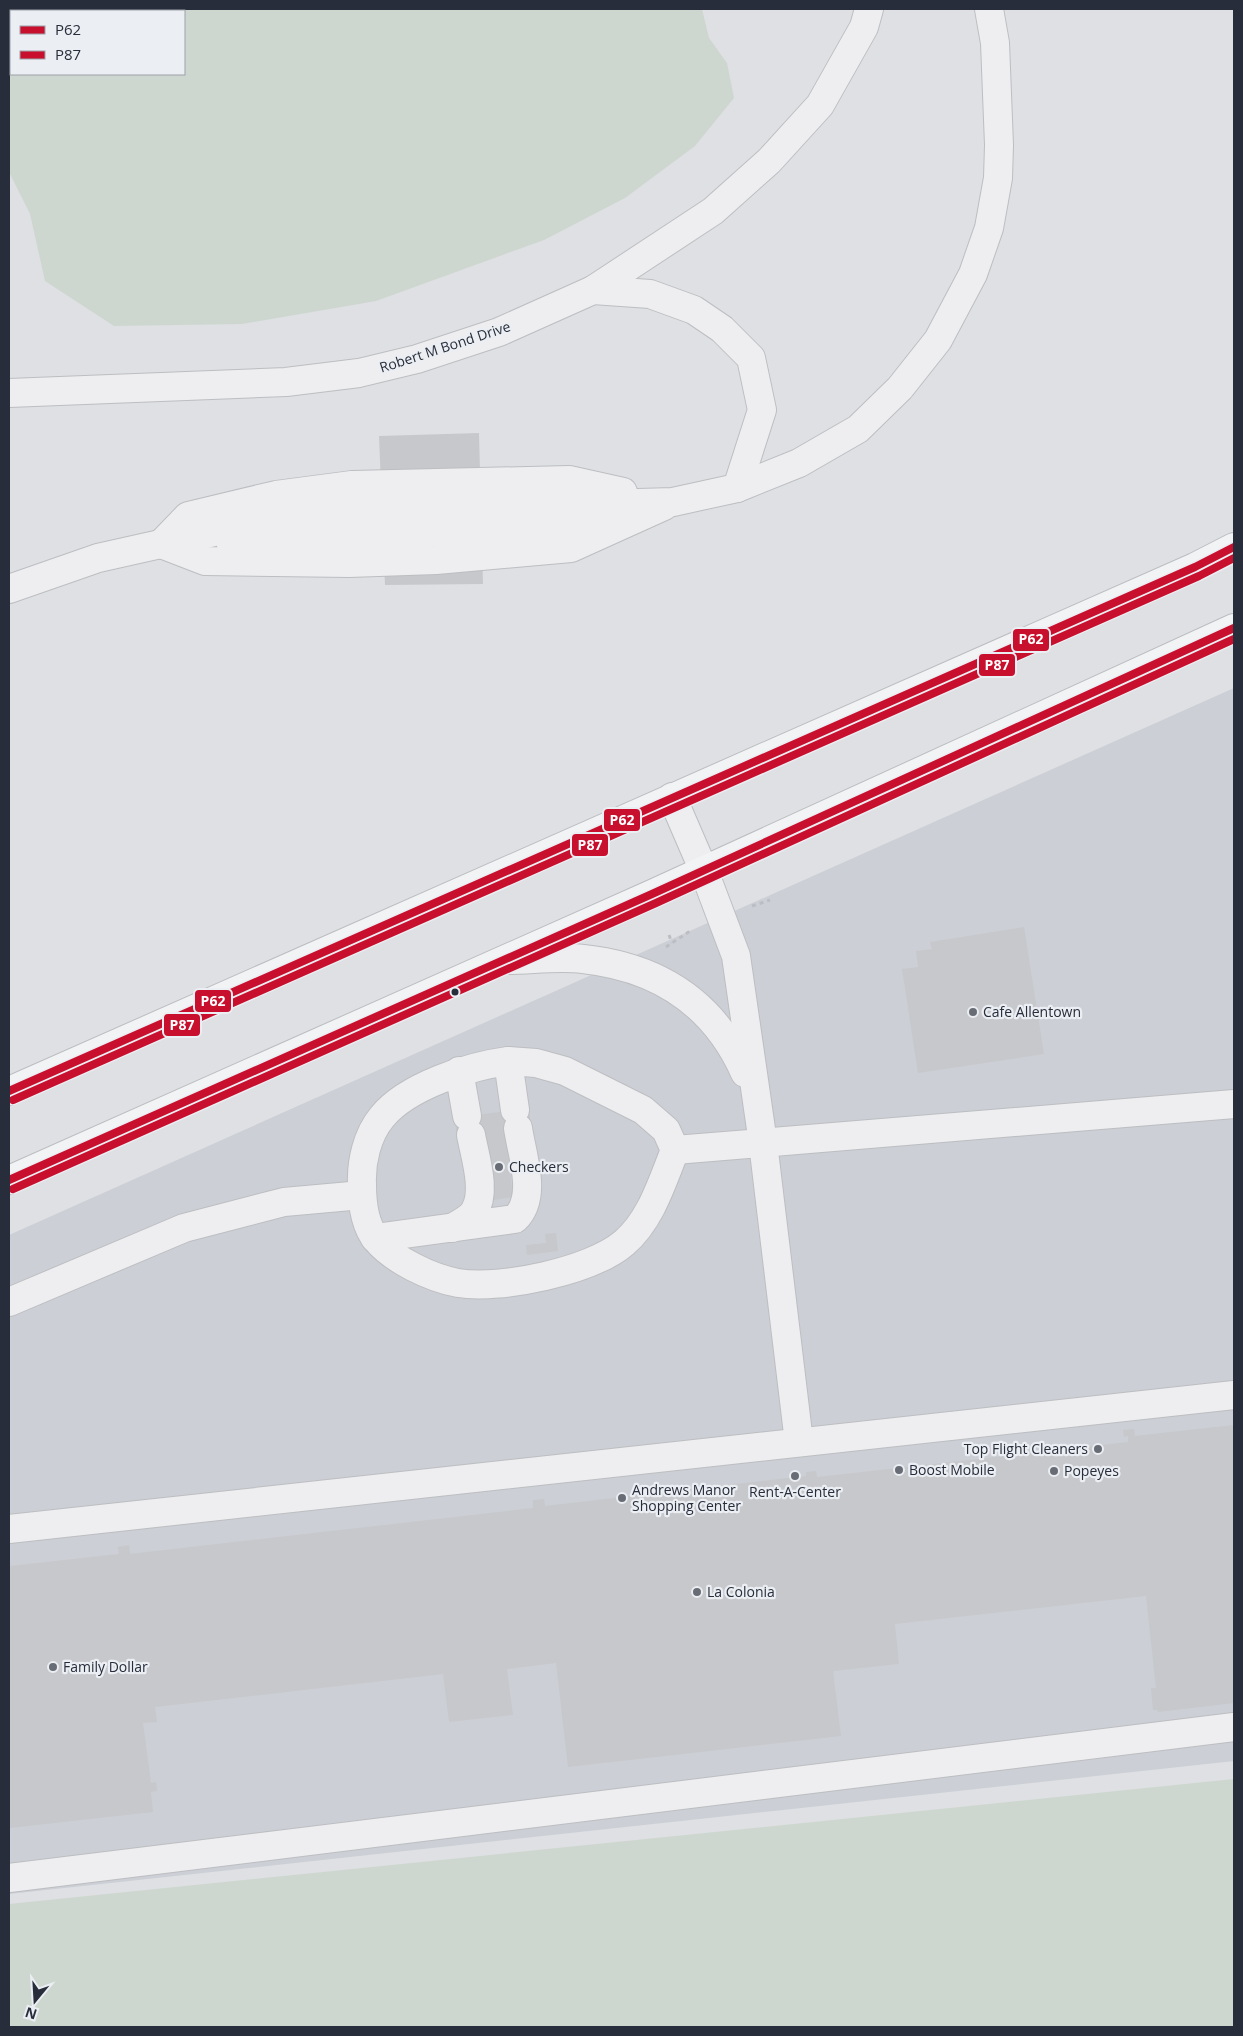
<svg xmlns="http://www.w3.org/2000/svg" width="1243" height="2036" viewBox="0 0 1243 2036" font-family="'Open Sans',sans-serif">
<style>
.built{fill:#cccfd6}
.green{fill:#ced7cf;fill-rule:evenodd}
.building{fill:#c7c8cb}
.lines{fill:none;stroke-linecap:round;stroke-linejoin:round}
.minor-casing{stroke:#bcbec1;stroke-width:30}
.major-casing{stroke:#bbbdc1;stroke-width:30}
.path{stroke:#bdbec3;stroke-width:3;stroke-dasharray:4 4;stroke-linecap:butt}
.minor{stroke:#eeeef0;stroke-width:28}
.major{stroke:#f2f3f4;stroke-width:28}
.bus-1-casing{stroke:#ebeef3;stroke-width:11}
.bus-2-casing{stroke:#ebeef3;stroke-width:11}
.bus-1{stroke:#c8102e;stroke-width:8}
.bus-2{stroke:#c8102e;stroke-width:8}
.bus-dot{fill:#272d3a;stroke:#ebeef3;stroke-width:2}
.poi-dot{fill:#676c75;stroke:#ebeef3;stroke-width:2}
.labels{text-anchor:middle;stroke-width:4.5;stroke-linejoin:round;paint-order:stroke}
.street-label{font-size:14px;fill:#272d3a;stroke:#ebeef3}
.poi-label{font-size:14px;fill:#272d3a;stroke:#ebeef3;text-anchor:start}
.line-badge{stroke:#ebeef3;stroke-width:2}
.badge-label{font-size:14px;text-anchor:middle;font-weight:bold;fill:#fff}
</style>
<rect width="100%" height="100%" fill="#dee0e3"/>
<polygon class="built" points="1234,688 1234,1761 9,1894 9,1235"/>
<g class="green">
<path d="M9,9h693l7,29 18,25 7,35 -39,48 -70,52 -81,42 -168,61 -134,23 -128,2 -69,-45 -15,-67 -21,-42zM11,11h173v63h-173z"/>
<polygon points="1234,1779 1234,2027 9,2027 9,1904"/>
</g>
<g class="building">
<polygon points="479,433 483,584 385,585 379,436"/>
<polygon points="1024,927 1044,1054 918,1073 902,969 918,967 916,951 932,949 930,942"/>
<polygon points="529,1108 531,1126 505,1129 513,1197 493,1200 484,1134 457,1137 455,1118"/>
<polygon points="556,1233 558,1251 527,1255 526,1245 546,1243 545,1234"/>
<polygon points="1234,1425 1234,1703 1158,1712 1157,1710 1153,1710 1151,1688 1156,1688 1146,1596 895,1624 899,1664 833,1671 841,1736 568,1767 556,1663 507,1669 513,1715 449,1722 443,1674 155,1707 157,1722 143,1723 151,1783 156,1782 157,1791 151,1792 153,1812 9,1828 9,1566 119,1554 118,1547 129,1545 130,1554 533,1508 533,1500 544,1499 545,1506 806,1476 806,1472 816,1471 817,1477 1128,1442 1128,1436 1124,1437 1123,1430 1134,1429 1135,1436"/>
</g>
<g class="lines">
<defs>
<g id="minor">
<polyline points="593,290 650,294 694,310 722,329 751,358 762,410 737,488"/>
<polyline points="9,393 286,382 359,373 417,359 499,332 593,290 713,211 769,161 820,105 864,27 869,9"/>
<polyline points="230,541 577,527 608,519"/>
<polyline points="161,544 188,516 276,495 352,485 569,480 623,492"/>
<polyline points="161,544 205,561 349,563 436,560 571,548 664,506"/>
<polyline points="9,589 98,558 281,517 353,511 673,502 737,488 799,463 858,429 900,388 938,340 973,274 989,228 998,178 999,145 995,43 989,9"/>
<polyline points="672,797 704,871 736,956 763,1143 799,1442"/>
<path d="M506,960c25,0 52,-4 77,-1 75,8 131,44 162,114"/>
<path d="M508,1061l28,2 29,8 78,39 23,20 9,20c-13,32 -24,70 -51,93 -33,28 -123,47 -166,40 -27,-5 -65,-23 -82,-44 -12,-15 -14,-37 -14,-55 -1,-22 5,-49 20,-67 25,-31 88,-51 126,-56z"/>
<polyline points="508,1061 515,1110"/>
<polyline points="459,1071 467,1116"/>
<polyline points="675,1150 1234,1104"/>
<path d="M452,1228c7,-4 18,-10 22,-16 13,-20 1,-55 -3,-77"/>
<path d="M375,1238l140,-19c23,-22 7,-63 3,-91"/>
<polyline points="9,1302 184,1228 284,1202 362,1195"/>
<polyline points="9,1529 1234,1395"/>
<polyline points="9,1878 1234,1727"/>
</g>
<g id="major">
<polyline points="9,1091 1195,567 1234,547"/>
<polyline points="9,1180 652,894 1234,628"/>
</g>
</defs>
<use href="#minor" class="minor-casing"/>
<use href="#major" class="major-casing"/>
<g class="path">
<polyline points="752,906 770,900"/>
<polyline points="669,935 672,943"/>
<polyline points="666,947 690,931"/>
</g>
<use href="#minor" class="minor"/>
<use href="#major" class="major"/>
<defs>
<g id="bus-1">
<polyline points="9,1091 1195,567 1234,547"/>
<polyline points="9,1180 652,894 1234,628"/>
</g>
<g id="bus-2">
<polyline points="13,1100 1199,576 1234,558"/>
<polyline points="13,1189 656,903 1234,639"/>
</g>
</defs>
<use href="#bus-1" class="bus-1-casing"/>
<use href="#bus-2" class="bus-2-casing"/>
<use href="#bus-1" class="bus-1"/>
<use href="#bus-2" class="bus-2"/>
</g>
<circle class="bus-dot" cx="455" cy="992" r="4.5"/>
<g class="poi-dot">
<circle cx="973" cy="1012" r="5"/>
<circle cx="499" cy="1167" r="5"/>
<circle cx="1098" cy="1449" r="5"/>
<circle cx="899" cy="1470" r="5"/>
<circle cx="1054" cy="1471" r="5"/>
<circle cx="795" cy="1476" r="5"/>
<circle cx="622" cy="1498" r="5"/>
<circle cx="697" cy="1592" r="5"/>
<circle cx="53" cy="1667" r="5"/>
</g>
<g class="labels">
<g class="street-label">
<text transform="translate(445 347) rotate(-18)" y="5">Robert M Bond Drive</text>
</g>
<g class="poi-label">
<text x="983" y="1017">Cafe Allentown</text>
<text x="509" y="1172">Checkers</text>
<text x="1088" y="1454" text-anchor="end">Top Flight Cleaners</text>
<text x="909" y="1475">Boost Mobile</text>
<text x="1064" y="1476">Popeyes</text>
<text x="632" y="1495">Andrews Manor<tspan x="632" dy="16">Shopping Center</tspan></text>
<text x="795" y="1497" text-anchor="middle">Rent-A-Center</text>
<text x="707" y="1597">La Colonia</text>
<text x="63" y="1672">Family Dollar</text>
</g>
</g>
<g class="line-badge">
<rect x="1012" y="628" width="38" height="24" rx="5" fill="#c8102e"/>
<rect x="978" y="653" width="38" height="24" rx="5" fill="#c8102e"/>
<rect x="603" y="808" width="38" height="24" rx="5" fill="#c8102e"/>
<rect x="571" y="833" width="38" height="24" rx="5" fill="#c8102e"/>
<rect x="194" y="989" width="38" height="24" rx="5" fill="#c8102e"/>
<rect x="163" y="1013" width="38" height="24" rx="5" fill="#c8102e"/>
</g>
<g class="badge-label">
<text x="1031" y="644">P62</text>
<text x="997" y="670">P87</text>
<text x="622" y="825">P62</text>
<text x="590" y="850">P87</text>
<text x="213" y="1006">P62</text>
<text x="182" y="1030">P87</text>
</g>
<rect width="1243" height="2036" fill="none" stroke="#272d3a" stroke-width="20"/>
<rect x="10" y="10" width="175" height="65" fill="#ebeef3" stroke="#9da1a9"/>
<rect x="20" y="26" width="25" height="8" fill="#c8102e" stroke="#9da1a9"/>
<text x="55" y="35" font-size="15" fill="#272d3a">P62</text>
<rect x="20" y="51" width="25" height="8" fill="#c8102e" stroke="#9da1a9"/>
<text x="55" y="60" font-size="15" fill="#272d3a">P87</text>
<g transform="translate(35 2001) rotate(198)" stroke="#ebeef3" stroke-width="4" paint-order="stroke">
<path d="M0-4L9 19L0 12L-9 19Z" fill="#272d3a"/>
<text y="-8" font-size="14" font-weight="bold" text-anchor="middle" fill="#272d3a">N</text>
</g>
</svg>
